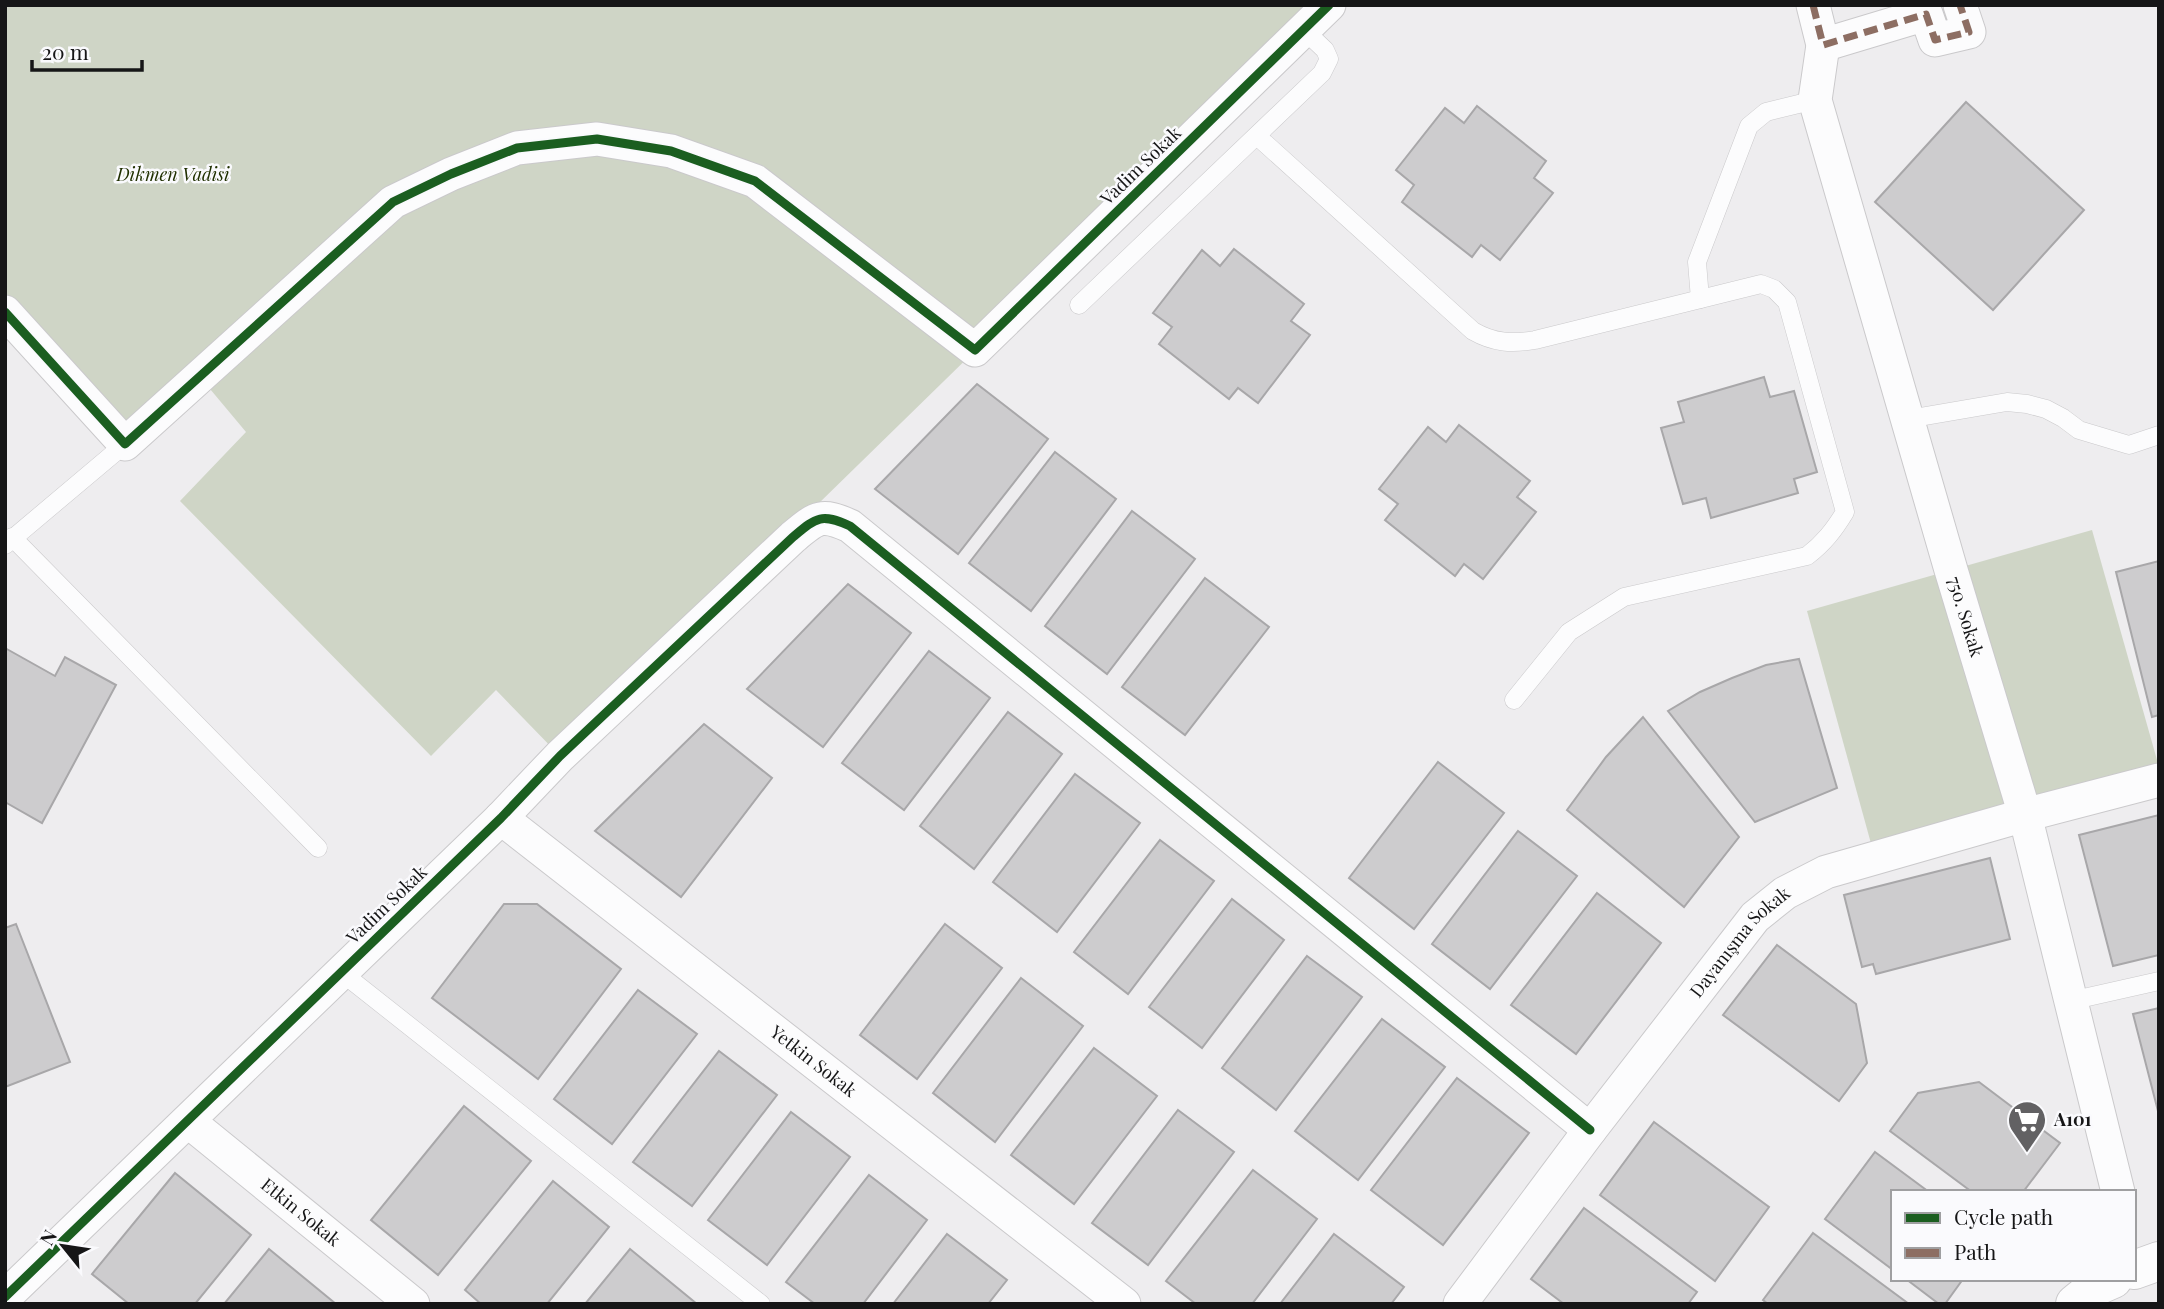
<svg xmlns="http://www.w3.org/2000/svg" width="2164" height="1309" viewBox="0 0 2164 1309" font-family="'Playfair Display',serif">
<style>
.green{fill:#cfd5c6}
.building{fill:#cdccce;stroke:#a8a7a9;stroke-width:2}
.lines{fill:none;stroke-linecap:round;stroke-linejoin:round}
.lane-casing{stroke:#cac9cb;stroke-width:19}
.street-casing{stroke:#cac9cb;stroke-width:35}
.secondary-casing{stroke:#cac9cb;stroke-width:40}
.lane{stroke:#fcfcfd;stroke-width:18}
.street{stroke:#fcfcfd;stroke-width:33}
.secondary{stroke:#fcfcfd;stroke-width:38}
.quiet{stroke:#8d6e63;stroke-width:7;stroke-dasharray:14 7;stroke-linecap:butt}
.cycleway-casing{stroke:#fafafd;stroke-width:13}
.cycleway{stroke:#1b5e20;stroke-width:9}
.labels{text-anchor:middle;stroke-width:5;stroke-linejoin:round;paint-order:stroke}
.street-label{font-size:18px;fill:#161617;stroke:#fafafd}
.park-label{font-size:18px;font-style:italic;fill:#203000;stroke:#fafafd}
.poi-label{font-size:18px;font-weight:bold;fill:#161617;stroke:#fafafd;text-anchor:start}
</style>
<rect width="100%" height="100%" fill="#eeedef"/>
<g class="green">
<polygon points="5,5 1329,5 560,756 496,690 431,756 180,501 246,432 200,377 125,444 5,312"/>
<polygon points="2092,530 2159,767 1875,858 1807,611"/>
</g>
<g class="building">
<polygon points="1966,102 2084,210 1993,310 1875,202"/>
<polygon points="1477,106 1546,161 1534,178 1553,193 1500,260 1481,245 1472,257 1402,202 1414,185 1396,170 1445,108 1464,123"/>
<polygon points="1234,249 1304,304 1291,321 1310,335 1258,403 1238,388 1229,399 1159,344 1172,327 1153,313 1202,250 1220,266"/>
<polygon points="1764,377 1770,397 1794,391 1817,472 1794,479 1798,493 1711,518 1706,498 1683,504 1661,428 1684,422 1678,402"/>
<polygon points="977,384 1048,439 958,554 875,489"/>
<polygon points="1459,425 1530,481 1517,497 1536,512 1483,579 1464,564 1455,576 1385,520 1398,504 1379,489 1428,427 1446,442"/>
<polygon points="1055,452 1116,499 1031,611 969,563"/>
<polygon points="1132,511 1195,559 1107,674 1045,626"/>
<polygon points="2159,561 2159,715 2152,717 2116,572"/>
<polygon points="1205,578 1269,627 1185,735 1122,687"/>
<polygon points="848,584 911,633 823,747 747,689"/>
<polygon points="5,648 55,676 65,657 116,685 42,823 5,802"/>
<polygon points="929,651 990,698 904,810 842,763"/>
<polygon points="1799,659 1837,788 1755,822 1668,711 1700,692 1732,678 1766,665"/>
<polygon points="1008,712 1062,754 974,869 920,826"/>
<polygon points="1643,717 1739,837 1684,907 1567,810 1606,757"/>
<polygon points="704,724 772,778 681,897 595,831"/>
<polygon points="1438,762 1504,813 1414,929 1349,878"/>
<polygon points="1075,774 1140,823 1057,932 993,882"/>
<polygon points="2159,815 2159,955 2113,966 2079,835"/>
<polygon points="1518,831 1577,876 1490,989 1432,944"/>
<polygon points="1160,840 1214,881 1128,994 1074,952"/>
<polygon points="1990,858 2010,939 1876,974 1873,964 1862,967 1844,895"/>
<polygon points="1597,893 1661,943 1576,1054 1511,1005"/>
<polygon points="1232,899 1284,940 1202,1048 1149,1007"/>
<polygon points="504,904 537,904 621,969 538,1079 432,998"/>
<polygon points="16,924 70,1062 5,1087 5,928"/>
<polygon points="945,924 1002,968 917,1079 860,1035"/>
<polygon points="1777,945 1856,1004 1867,1063 1839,1101 1723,1015"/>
<polygon points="1307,956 1362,997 1276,1110 1222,1068"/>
<polygon points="1021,978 1083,1026 995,1142 933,1093"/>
<polygon points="638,990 697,1034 612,1144 554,1099"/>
<polygon points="2159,1008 2159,1115 2133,1014"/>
<polygon points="1382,1019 1445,1067 1358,1180 1295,1131"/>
<polygon points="1094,1048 1157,1096 1074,1204 1011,1155"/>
<polygon points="719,1051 777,1095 692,1206 633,1162"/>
<polygon points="1457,1078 1529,1133 1443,1245 1371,1190"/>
<polygon points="1979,1082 2060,1143 2023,1192 1972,1192 1890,1131 1918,1093"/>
<polygon points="464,1106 531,1161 438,1275 371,1220"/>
<polygon points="1178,1110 1234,1152 1148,1265 1092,1223"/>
<polygon points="791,1112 850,1157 767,1265 708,1220"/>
<polygon points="1654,1122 1769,1207 1715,1281 1600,1195"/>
<polygon points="1875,1152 1929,1192 1893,1192 1893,1270 1825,1219"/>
<polygon points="1253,1170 1317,1219 1252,1304 1196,1304 1166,1281"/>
<polygon points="175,1173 251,1235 195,1304 129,1304 92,1274"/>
<polygon points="869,1175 927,1220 863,1304 815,1304 786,1282"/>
<polygon points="553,1181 609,1227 547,1304 481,1304 465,1290"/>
<polygon points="1584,1208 1697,1292 1688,1304 1564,1304 1531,1279"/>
<polygon points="1813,1233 1909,1304 1768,1304 1763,1300"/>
<polygon points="947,1234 1007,1280 988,1304 893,1304"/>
<polygon points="1334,1234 1404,1287 1391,1304 1280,1304"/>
<polygon points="269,1249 336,1304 224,1304"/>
<polygon points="630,1249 697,1304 585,1304"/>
<polygon points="1906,1279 1963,1279 1945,1304 1939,1304"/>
</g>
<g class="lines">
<defs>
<g id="lane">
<path d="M1257,136l216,195c21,12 39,13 62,9l226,-56 13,5 13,13 58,210c-11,18 -21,31 -38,44l-183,41 -55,35 -55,68"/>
<polyline points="1700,299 1697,262 1749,126 1766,112 1815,100"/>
<polyline points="1079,305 1322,73 1329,59 1325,50 1304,30"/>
<polyline points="1908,419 2007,402 2027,404 2046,409 2063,418 2079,430 2129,445 2159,435"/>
<polyline points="12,537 318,848"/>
<polyline points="5,545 125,444"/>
<polyline points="341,972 761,1304"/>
<polyline points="2070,1001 2159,981"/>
</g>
<g id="street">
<path id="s1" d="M1813,5l10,40 -8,55 136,470 74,245 93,377"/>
<polyline points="1823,45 1926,14 1935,40 1969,32 1960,5"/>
<polyline points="5,312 125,444 393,202 451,174 517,148 597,139 671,151 755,181 975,350 1329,5"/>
<path id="s2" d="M501,818l623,486"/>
<path id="s3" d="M188,1121l225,183"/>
<path d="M5,1297l496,-479 59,-62 233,-219c24,-20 28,-24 57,-11l740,604"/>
<path id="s4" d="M1460,1304l130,-174 165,-213 30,-24 41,-21 199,-57 134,-35"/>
</g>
<g id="secondary">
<polyline points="2134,1270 2159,1261"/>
<polyline points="2075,1304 2097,1286 2113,1279"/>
</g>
</defs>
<use href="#lane" class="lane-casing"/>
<use href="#street" class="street-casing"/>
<use href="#secondary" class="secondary-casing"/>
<use href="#lane" class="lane"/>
<use href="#street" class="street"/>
<use href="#secondary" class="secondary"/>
<polyline class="quiet" points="1813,5 1823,45 1926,14 1935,40 1969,32 1960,5"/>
<defs>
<g id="cycleway">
<polyline points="5,312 125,444 393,202 451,174 517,148 597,139 671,151 755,181 975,350 1329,5"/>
<path d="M5,1297l496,-479 59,-62 233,-219c24,-20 28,-24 57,-11l740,604"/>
</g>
</defs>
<use href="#cycleway" class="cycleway-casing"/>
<use href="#cycleway" class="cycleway"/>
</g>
<defs>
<symbol id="supermarket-pin" viewBox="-11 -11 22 30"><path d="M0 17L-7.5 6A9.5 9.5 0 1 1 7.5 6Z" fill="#626163" stroke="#fafafd"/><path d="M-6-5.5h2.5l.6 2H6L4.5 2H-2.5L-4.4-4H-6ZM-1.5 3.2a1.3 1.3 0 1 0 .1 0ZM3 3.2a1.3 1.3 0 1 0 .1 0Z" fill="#fff"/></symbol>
</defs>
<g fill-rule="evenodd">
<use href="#supermarket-pin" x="2005" y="1098" width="44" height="60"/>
</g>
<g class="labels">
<g class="street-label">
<text transform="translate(1141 166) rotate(-44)" y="6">Vadim Sokak</text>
<text dy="6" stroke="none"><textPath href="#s1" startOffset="635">750. Sokak</textPath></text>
<text transform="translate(387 905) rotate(-44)" y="6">Vadim Sokak</text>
<text dy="6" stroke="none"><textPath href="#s4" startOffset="458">Dayanışma Sokak</textPath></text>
<text dy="6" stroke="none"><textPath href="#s2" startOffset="396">Yetkin Sokak</textPath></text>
<text dy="6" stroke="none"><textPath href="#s3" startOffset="145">Etkin Sokak</textPath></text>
</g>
<g class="park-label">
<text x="173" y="181">Dikmen Vadisi</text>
</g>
<g class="poi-label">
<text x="2054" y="1126">A101</text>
</g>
</g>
<rect width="2164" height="1309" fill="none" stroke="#161617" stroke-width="14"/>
<rect x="1891" y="1190" width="245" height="91" fill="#fafafd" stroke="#9f9fa1" stroke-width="2"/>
<rect x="1905" y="1213" width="35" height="10" fill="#1b5e20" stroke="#9f9fa1" stroke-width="2"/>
<text x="1954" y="1225" font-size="21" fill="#161617">Cycle path</text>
<rect x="1905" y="1248" width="35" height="10" fill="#8d6e63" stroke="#9f9fa1" stroke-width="2"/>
<text x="1954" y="1260" font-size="21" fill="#161617">Path</text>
<g transform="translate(63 1246) rotate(300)" stroke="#fafafd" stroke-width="5" paint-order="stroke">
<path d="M0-5L12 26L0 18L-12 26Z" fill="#161617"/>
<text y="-10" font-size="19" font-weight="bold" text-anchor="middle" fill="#161617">N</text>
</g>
<path d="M32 60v10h110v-10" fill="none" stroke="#161617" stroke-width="3.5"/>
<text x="42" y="60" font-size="21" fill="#161617" stroke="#fafafd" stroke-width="5" paint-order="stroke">20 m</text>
</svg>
